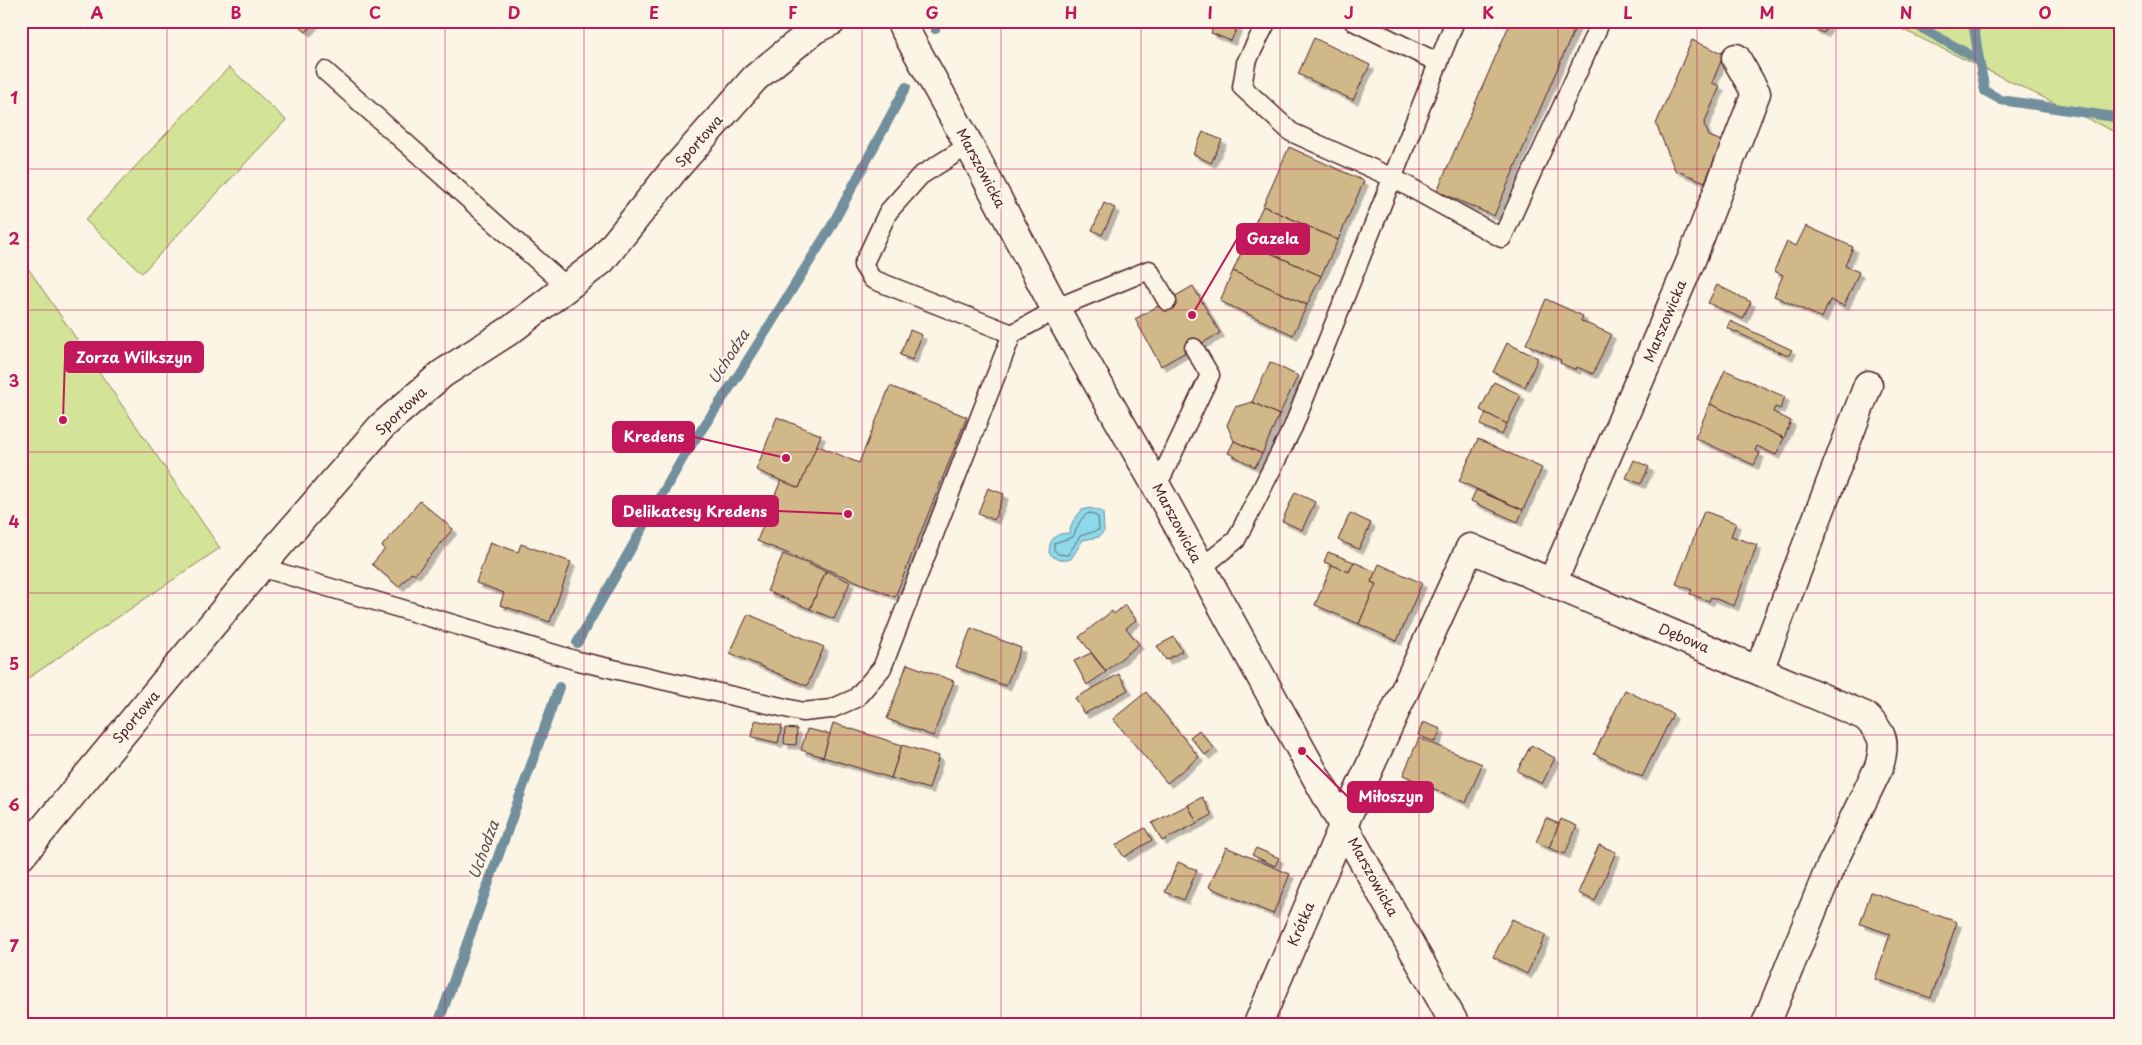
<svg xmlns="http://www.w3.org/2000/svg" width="2142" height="1045" viewBox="0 0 2142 1045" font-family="'Playpen Sans',sans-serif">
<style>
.green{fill:#d3e397;stroke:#8e8161}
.water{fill:#8bd9e9;stroke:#718f9d}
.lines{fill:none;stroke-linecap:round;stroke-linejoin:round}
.shore{stroke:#646977;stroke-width:1}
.stream{stroke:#718f9d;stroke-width:10}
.building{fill:#d1b888;stroke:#4a1f2b;filter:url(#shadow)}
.service-casing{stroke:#4a1f2b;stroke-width:21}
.minor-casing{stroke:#4a1f2b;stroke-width:31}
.tertiary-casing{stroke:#4a1f2b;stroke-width:31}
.service{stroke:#fcf5e5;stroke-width:18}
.minor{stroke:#fcf5e5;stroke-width:28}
.tertiary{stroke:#fcf5e5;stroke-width:28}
.grid{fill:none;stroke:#c2185b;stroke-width:1;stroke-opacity:0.55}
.labels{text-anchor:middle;stroke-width:4.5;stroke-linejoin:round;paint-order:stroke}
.street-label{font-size:14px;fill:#4a1f2b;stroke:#fcf5e5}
.water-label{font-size:15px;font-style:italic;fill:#5a4e5a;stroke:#fcf5e5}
.leader{fill:none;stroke:#c2185b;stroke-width:2}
.callout-dot{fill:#c2185b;stroke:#fcf5e5;stroke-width:2}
.callout{fill:#c2185b;stroke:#c2185b;stroke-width:2}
.callout-label{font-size:15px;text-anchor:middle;font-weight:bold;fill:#fff}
.neatline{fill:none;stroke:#c2185b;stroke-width:2}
.grid-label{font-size:16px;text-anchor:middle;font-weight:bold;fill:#c2185b}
</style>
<defs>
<filter id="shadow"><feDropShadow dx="4.5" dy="4.5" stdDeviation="0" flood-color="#0004"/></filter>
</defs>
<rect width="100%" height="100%" fill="#fcf5e5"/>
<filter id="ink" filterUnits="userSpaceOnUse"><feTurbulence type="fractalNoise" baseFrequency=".02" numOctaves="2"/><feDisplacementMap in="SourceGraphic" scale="10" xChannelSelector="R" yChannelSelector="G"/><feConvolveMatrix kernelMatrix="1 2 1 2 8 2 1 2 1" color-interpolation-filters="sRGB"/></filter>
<g filter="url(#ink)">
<g class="green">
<polygon points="1885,21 2121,21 2121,135"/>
<polygon points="229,67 286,120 142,273 85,220"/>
<polygon points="21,258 220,548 21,683"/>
</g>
<path class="water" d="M1090,508l13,4 1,19 -5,6 -16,3 -12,19c-10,3 -15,1 -22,-6 0,-14 6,-20 20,-20l4,-12 9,-11z"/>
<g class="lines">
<path class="shore" d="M1090,513l8,4 1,13 -19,6 -12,19 -10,-1 -4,-4v-7l19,-6c5,-9 6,-21 17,-24z"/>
<g class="stream">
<polyline points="1909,21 1979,60 1985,91 2001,100 2121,118"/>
<polyline points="1973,21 1979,60"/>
<polyline points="935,29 938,21"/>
<polyline points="577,643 684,456 741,371 831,227 906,87"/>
<polyline points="438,1024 559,687"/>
</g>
</g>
<g class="building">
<polygon points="294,21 316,21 306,32"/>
<polygon points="1216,21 1240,21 1231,41 1211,33"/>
<polygon points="1511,21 1578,21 1494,216 1437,191"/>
<polygon points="1814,21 1829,21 1824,33 1812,28"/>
<polygon points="1314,38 1370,65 1353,100 1298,74"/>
<polygon points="1692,40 1724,54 1712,83 1720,86 1704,124 1709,136 1722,141 1705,182 1675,170 1656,124"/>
<polygon points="1203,132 1222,140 1211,163 1193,154"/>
<polygon points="1289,147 1364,181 1338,240 1263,206"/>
<polygon points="1104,203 1115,208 1102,235 1092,230"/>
<polygon points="1263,206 1338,240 1321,276 1246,242"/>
<polygon points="1806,226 1853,247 1845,266 1859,272 1844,306 1830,300 1822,318 1774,296 1783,275 1774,271 1787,242 1796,246"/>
<polygon points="1246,242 1321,276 1307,305 1233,271"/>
<polygon points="1233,271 1307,305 1293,335 1220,301"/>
<polygon points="1717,285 1751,302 1743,319 1708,303"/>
<polygon points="1193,286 1220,333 1161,366 1135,319"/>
<polygon points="1546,299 1583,316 1581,321 1611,334 1593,374 1577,367 1576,370 1560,363 1561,360 1526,344"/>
<polygon points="1730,321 1792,350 1788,356 1727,328"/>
<polygon points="910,330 922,335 912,360 900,355"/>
<polygon points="1507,343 1538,358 1525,387 1493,372"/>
<polygon points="1270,362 1298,376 1279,415 1252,402"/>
<polygon points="1725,370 1785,397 1780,409 1775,407 1773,412 1791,421 1784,438 1710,404"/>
<polygon points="1494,382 1521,395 1507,424 1480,410"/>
<polygon points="890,386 967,417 895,597 757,541 781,480 799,488 816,445 859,463"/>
<polygon points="1252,402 1279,415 1262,454 1234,441 1227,425 1235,407"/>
<polygon points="1710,404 1784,438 1776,455 1757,446 1755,451 1760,453 1754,465 1695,438"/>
<polygon points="1486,413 1507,424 1502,435 1480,425"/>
<polygon points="777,417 821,435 799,488 756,470"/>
<polygon points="1478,439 1542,468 1523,510 1459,481"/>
<polygon points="1234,441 1262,454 1255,467 1228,453"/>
<polygon points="1634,460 1649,467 1641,484 1626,478"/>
<polygon points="988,488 1004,494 994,520 978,513"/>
<polygon points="1476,490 1523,510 1518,522 1471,501"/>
<polygon points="1295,492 1315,502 1302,530 1282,521"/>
<polygon points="420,501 453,529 415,574 412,572 399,587 372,564 385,549 382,546"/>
<polygon points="1704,511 1736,523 1731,536 1757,545 1734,606 1711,597 1709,601 1690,594 1692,590 1676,584"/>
<polygon points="1350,513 1371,523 1359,549 1338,540"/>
<polygon points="490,542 518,552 521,544 571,562 550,622 500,605 504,593 476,583"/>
<polygon points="1328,552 1354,562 1349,572 1324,562"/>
<polygon points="783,554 826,571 810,609 767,591"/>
<polygon points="1354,562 1376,572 1371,582 1376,584 1359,624 1315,605 1332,565 1349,572"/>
<polygon points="1379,564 1422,583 1397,641 1359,624 1376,584 1371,582"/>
<polygon points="826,571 850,582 834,619 810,609"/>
<polygon points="1125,605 1136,620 1126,628 1139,644 1106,671 1079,637 1112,611 1114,614"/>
<polygon points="748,614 824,647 807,686 730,653"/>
<polygon points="971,628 1021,648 1006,686 956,667"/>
<polygon points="1174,637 1182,651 1166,660 1157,646"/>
<polygon points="1091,653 1106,672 1087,685 1074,661"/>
<polygon points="907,664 954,681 933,736 887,719"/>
<polygon points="1119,674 1128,690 1084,714 1075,698"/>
<polygon points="1625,690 1673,714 1642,777 1594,754"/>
<polygon points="1146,692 1199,757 1167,783 1113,719"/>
<polygon points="755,720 782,726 778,743 752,737"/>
<polygon points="1423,722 1441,729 1435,742 1418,735"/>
<polygon points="833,723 902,745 891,778 823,757"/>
<polygon points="785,728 797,729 796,745 784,744"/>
<polygon points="807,729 830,734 823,757 801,750"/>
<polygon points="1199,730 1214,748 1205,755 1190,737"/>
<polygon points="1419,738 1482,764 1466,803 1403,775"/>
<polygon points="902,745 939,756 929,789 891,778"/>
<polygon points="1531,745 1555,758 1542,784 1517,771"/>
<polygon points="1202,797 1212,815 1197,823 1188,805"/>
<polygon points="1188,805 1197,823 1162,841 1152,823"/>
<polygon points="1546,818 1559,824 1549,848 1536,842"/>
<polygon points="1561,819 1577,826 1565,854 1549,848"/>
<polygon points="1145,828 1152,840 1124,857 1116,845"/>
<polygon points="1599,845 1616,852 1595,901 1578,893"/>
<polygon points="1226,847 1290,874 1273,914 1209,887"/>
<polygon points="1256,848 1279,858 1275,866 1252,855"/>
<polygon points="1178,862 1197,870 1184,900 1165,892"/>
<polygon points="1871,892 1957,922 1931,998 1875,979 1890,934 1860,924"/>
<polygon points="1512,919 1546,935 1527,974 1493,957"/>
</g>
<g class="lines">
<defs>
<g id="service">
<polyline points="1267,21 1246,63 1242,87 1291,132 1393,178 1502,238 1601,21"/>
<polyline points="1353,21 1439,63"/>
<polyline points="325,71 567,287"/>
<polyline points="969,145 920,176 888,212 863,265 872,279 1012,334 1066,304 1149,270 1167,301"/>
<polyline points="1153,480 1163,474 1210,375 1194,348"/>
<polyline points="260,567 578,661 803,712 831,709 856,698 882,668 1012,334"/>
<polyline points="1201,568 1236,540 1293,427 1455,21"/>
</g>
<g id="minor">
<polyline points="1552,583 1690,263 1756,93 1736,58"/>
<polyline points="1759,670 1868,385"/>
<polyline points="21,856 260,567 382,426 442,374 512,329 601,261 673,171 755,78 815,29 832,21"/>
<path d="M1258,1024l91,-212 121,-264 395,168c19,18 21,26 14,51l-50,103 -63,154"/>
</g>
<polyline id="tertiary" points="900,21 969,145 1056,310 1153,480 1315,775 1455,1024"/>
</defs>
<use href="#service" class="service-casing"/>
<use href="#minor" class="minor-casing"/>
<use href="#tertiary" class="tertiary-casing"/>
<use href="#service" class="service"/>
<use href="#minor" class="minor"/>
<use href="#tertiary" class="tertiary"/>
</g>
</g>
<path class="grid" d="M167,21v1003M306,21v1003M445,21v1003M584,21v1003M723,21v1003M862,21v1003M1001,21v1003M1141,21v1003M1280,21v1003M1419,21v1003M1558,21v1003M1697,21v1003M1836,21v1003M1975,21v1003M21,169h2100M21,310h2100M21,452h2100M21,593h2100M21,735h2100M21,876h2100"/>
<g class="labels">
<g class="street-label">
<text transform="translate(699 141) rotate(-49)" y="5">Sportowa</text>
<text transform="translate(981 168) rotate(62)" y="5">Marszowicka</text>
<text transform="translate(1665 321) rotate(-67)" y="5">Marszowicka</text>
<text transform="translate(401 411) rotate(-43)" y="5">Sportowa</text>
<text transform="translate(1177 523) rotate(62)" y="5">Marszowicka</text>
<text transform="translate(1684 638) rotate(23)" y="5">Dębowa</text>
<text transform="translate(136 717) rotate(-50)" y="5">Sportowa</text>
<text transform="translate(1373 877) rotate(61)" y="5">Marszowicka</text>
<text transform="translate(1301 924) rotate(-67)" y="5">Krótka</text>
</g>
<g class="water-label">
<text transform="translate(729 357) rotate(-57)" y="5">Uchodza</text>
<text transform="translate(484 850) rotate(-70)" y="5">Uchodza</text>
</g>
</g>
<path class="leader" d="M1192 315L1237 239M63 420L65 357M786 458L694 437M848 514L778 511M1302 751L1348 797"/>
<g class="callout-dot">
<circle cx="1192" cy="315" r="5"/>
<circle cx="63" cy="420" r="5"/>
<circle cx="786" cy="458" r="5"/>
<circle cx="848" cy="514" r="5"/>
<circle cx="1302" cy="751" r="5"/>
</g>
<g class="callout">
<rect x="1237" y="224" width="72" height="30" rx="5"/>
<rect x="65" y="342" width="138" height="30" rx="5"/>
<rect x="613" y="422" width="81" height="30" rx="5"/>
<rect x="613" y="496" width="165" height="30" rx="5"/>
<rect x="1348" y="782" width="85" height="30" rx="5"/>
</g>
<g class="callout-label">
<text x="1273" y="244">Gazela</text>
<text x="134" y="363">Zorza Wilkszyn</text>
<text x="654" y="442">Kredens</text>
<text x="695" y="517">Delikatesy Kredens</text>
<text x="1391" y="802">Miłoszyn</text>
</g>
<rect width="2142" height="1045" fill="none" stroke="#fcf5e5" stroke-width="55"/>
<rect x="28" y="28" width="2086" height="990" class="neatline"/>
<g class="grid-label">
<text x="97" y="19">A</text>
<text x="236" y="19">B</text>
<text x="375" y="19">C</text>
<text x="514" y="19">D</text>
<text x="654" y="19">E</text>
<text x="793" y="19">F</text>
<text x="932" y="19">G</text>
<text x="1071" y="19">H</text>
<text x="1210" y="19">I</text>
<text x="1349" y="19">J</text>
<text x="1488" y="19">K</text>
<text x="1628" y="19">L</text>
<text x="1767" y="19">M</text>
<text x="1906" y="19">N</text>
<text x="2045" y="19">O</text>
<text x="14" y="104">1</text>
<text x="14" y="245">2</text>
<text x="14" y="387">3</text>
<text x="14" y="528">4</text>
<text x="14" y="670">5</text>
<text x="14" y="811">6</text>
<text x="14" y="952">7</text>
</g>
</svg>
